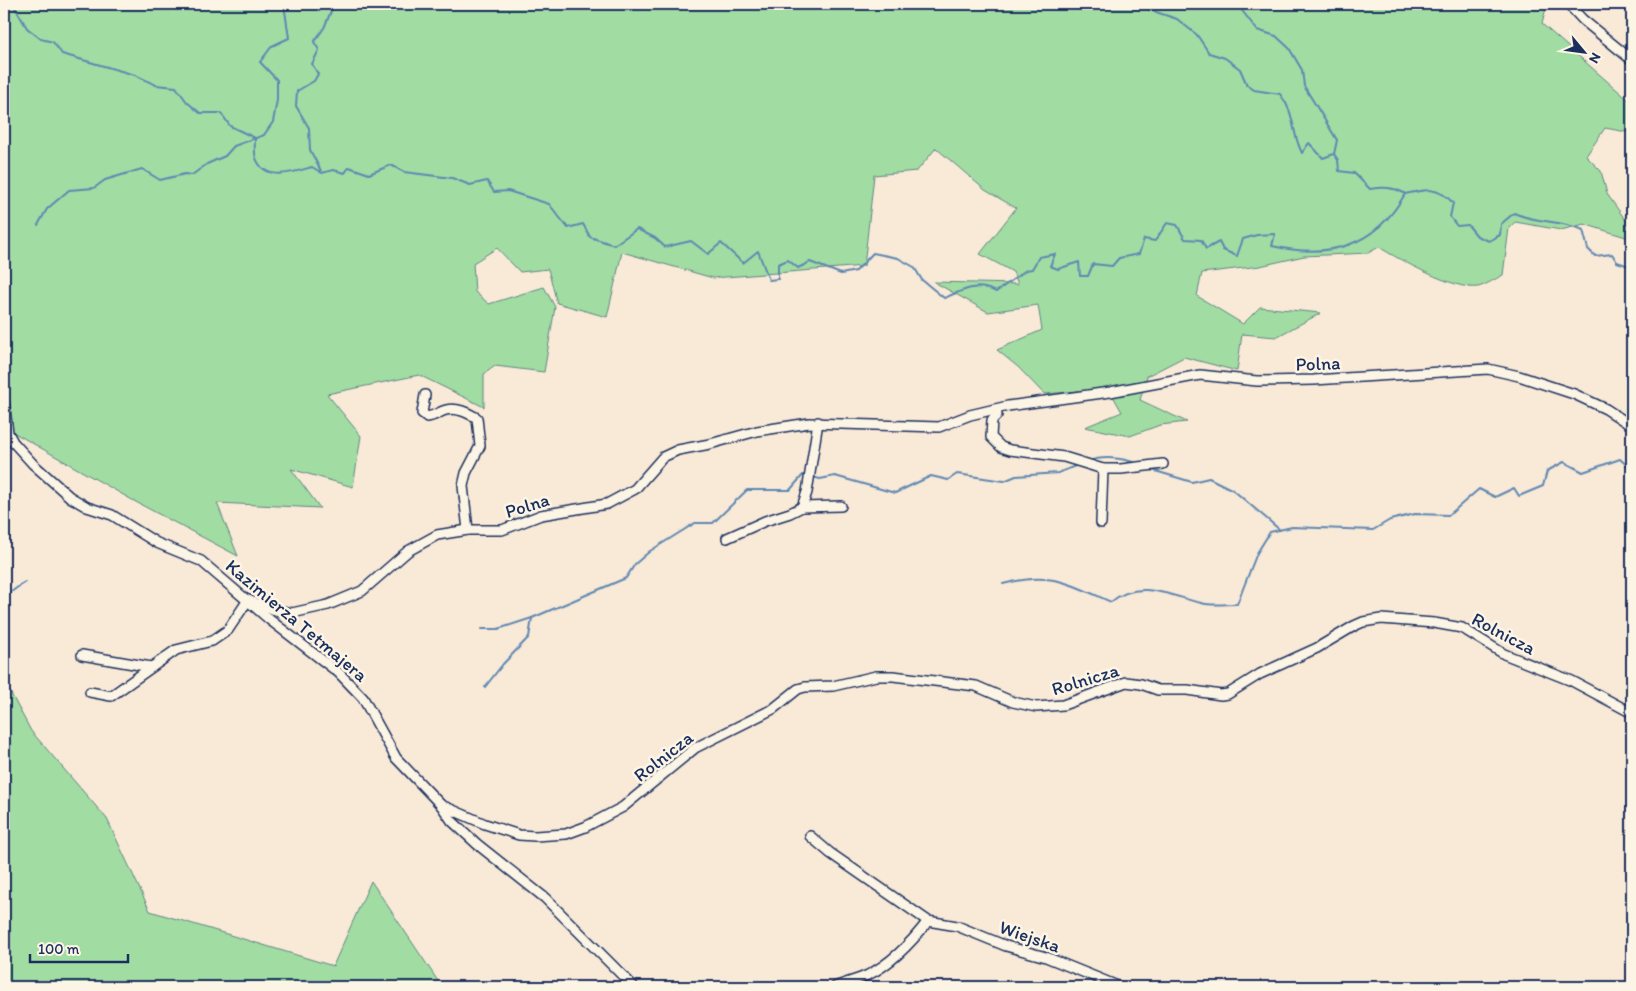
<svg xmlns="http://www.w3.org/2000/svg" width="1636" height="991" viewBox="0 0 1636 991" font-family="Itim,sans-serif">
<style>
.green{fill:#a1dca3;stroke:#5e8680}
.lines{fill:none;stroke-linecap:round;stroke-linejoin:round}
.stream{stroke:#5e88b2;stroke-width:2}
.minor-casing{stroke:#1b2f5e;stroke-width:12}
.minor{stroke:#fcf5e5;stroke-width:9}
.labels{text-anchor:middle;stroke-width:5;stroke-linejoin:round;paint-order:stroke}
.street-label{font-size:19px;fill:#1b2f5e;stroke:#fcf5e5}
</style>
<rect width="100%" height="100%" fill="#f9e9d7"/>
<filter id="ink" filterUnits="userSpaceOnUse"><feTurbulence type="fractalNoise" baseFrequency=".02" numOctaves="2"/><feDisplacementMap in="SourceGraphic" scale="10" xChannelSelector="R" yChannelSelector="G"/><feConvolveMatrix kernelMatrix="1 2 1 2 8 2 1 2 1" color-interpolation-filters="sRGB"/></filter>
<g filter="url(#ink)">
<g class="green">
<path d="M4,4h1543l-5,20 90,79v30l-27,-5 -19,28 15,15 6,23 25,35 -3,9 -45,-14 -23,6 -46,-8 -6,6 -6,47c-8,4 -17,10 -25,12 -22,4 -80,-28 -99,-40l-11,6 -64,3 -44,10 -58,7 -5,23 46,28 17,-17 61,6 -45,24 -34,-3 -5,37 -53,-14 -37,19 -7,24 47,22 -27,3 -30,11 -45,-9 37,-15 -13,-23 -65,5 -26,-27 -21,-17 45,-20 -4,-25 -50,7 -54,-30 84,2 -5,-12 -33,-18 36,-46 -31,-18 -49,-42 -19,23 -43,4 -10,91 -151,12 -91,-26 -15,65 -50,-14 -9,-34 -28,3 -23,-24 -24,15 2,29 14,12 55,-17 11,20 -11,65 -49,-6 -11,8v33l-65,-32 -92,19 34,42 -8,51 -62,-18 29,39 -103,-5 21,53 -104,-55 -130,-74z"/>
<polygon points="4,685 9,690 31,731 107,819 150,911 333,966 371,881 442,987 4,987"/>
</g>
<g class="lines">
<g class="stream">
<path d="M13,4l14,24 14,11 12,3 9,12 73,21 21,10 20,2 11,15 13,11h21l9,13 25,12c0,5 -1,15 1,20 9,25 38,14 56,9l10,6 11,-3 12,3 4,-6 20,7 22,-9 13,7 48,6 18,7 17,-4 7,11 14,-1 41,13 19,24 15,-4 7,13 24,8 23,-16 18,9 10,9 26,-6 17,13 13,-11 22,20 15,-12 11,29 9,-1v-15l10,-4 10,8 12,-6 31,12 15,-3 17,-18 25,5 16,9 8,13 22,18c20,-8 32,-16 52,-6l30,-22 6,-1 7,-12 16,-3 -5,12 8,3 21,-7 1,14h8l5,-12 19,2 7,-8 20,-4 5,-15 11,2 12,-18 10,2 8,14 16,1 5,9 13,-7 4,8 14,6 6,-17 14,-4 18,-1 -3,12c57,13 103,1 133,-52 20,-5 33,-8 48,9l-3,14 7,9 11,-1 9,11 12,5 11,-6 1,-11 13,-11c22,10 47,7 69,17l5,19 7,7 17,-2 5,8 15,5"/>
<path d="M1132,4l45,15 20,16 12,18 16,5 15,11 7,16 7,5 26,4c16,20 11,38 22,59l7,-10 14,15 11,-4 4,6 1,11 15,2 16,16c13,-2 23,-2 34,4"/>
<polyline points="1237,4 1257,30 1276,36 1289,48 1302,70 1304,86 1337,140 1334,154"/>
<polyline points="321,171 310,150 309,128 296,106 297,91 314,81 318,74 312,64 319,50 314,42 324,28 334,4"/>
<polyline points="38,225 47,209 69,190 94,188 105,180 142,169 160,180 185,174 192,175 207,164 225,156 234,146 264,135 273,122 277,100 277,80 260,62 272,46 289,38 284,4"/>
<path d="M1089,461c14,-5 33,-3 47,2"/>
<polyline points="1152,470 1192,482 1209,478 1233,490 1280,530"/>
<polyline points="812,477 820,479 835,476 895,493 931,476 948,480 957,474 1004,481 1016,476 1058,473 1078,465"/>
<path d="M1003,584c47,-13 65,-1 108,18 27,-24 60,-6 90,1 11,3 24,1 36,1l20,-51 13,-21 22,-5 81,3 17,-10 25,-6 34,1 30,-26 16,8 19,-9 5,8 24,-10 4,-15 17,-9 19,10 37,-13 12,11"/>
<polyline points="4,597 25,582"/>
<polyline points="482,629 498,629 532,618"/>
<polyline points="485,687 503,664 529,637 532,618 626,578 635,564 650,551 695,523 713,523 747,490 790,490 803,475 808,476"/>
</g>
<defs>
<g id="minor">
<polyline points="1568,4 1583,20 1632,60"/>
<path d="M425,395l-3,18 5,4c8,-1 12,-5 19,-7 11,-3 22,3 31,8l3,28 -14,27 -3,13 5,44"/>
<polyline points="4,401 8,433 13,442 33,464 70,497 87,507 112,515 157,543 201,561 270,620 339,673 363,698 396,758 441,805 452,821 477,844 545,898 634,987"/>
<polyline points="996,409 997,415 992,420 991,437 1001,447 1010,450 1064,457 1103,469 1121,469 1163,464"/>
<polyline points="802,507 807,492 818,422"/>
<polyline points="1101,523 1103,469"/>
<polyline points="727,538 765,521 790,513 802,507 841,506"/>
<polyline points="248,600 275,610 292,613 328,605 362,591 408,551 437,535 468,530 502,530 541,515 607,504 635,489 663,457 678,450 710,444 757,431 809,423 939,427 970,415 1008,406 1110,392 1200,375 1257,381 1314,380 1488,369 1519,376 1574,394 1606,409 1632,426"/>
<polyline points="82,655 151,667"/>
<polyline points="90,692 111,696 176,650 212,641 228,630 248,600"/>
<polyline points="441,805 485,824 519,835 535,836 566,834 585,827 623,807 695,748 773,709 798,689 805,687 833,686 876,676 893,676 976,686 1013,702 1036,707 1063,705 1126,682 1141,684 1158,690 1187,690 1221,695 1228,694 1260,674 1317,648 1354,626 1363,622 1381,619 1434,623 1462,628 1504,654 1572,681 1632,713"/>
<polyline points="810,836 830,853 928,921 957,926 1006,946 1046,957 1120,987"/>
<path d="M835,987c10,-4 22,-7 33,-12 24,-12 44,-33 60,-54"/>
</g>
</defs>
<use href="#minor" class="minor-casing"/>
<use href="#minor" class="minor"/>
</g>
</g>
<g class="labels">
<g class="street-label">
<text transform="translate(1318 363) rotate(-2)" y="7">Polna</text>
<text transform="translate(527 505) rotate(-17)" y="7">Polna</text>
<text transform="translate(297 620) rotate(40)" y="7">Kazimierza Tetmajera</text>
<text transform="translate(1504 633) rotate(28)" y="7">Rolnicza</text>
<text transform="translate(1085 679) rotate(-17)" y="7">Rolnicza</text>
<text transform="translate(663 756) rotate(-38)" y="7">Rolnicza</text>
<text transform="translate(1030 936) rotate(19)" y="7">Wiejska</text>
</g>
</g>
<rect width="1636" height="991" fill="none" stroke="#fcf5e5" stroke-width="20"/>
<rect x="10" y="10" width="1616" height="971" fill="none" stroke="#1b2f5e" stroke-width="2" filter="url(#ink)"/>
<g transform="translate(1584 52) rotate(119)" stroke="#fcf5e5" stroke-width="4" paint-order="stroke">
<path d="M0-4L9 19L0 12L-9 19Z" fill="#1b2f5e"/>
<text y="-8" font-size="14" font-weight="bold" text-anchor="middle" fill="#1b2f5e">N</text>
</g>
<path d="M30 954v8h98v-8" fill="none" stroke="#1b2f5e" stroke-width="2.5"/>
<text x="38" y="954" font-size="15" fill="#1b2f5e" stroke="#fcf5e5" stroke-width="4" paint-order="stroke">100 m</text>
</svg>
